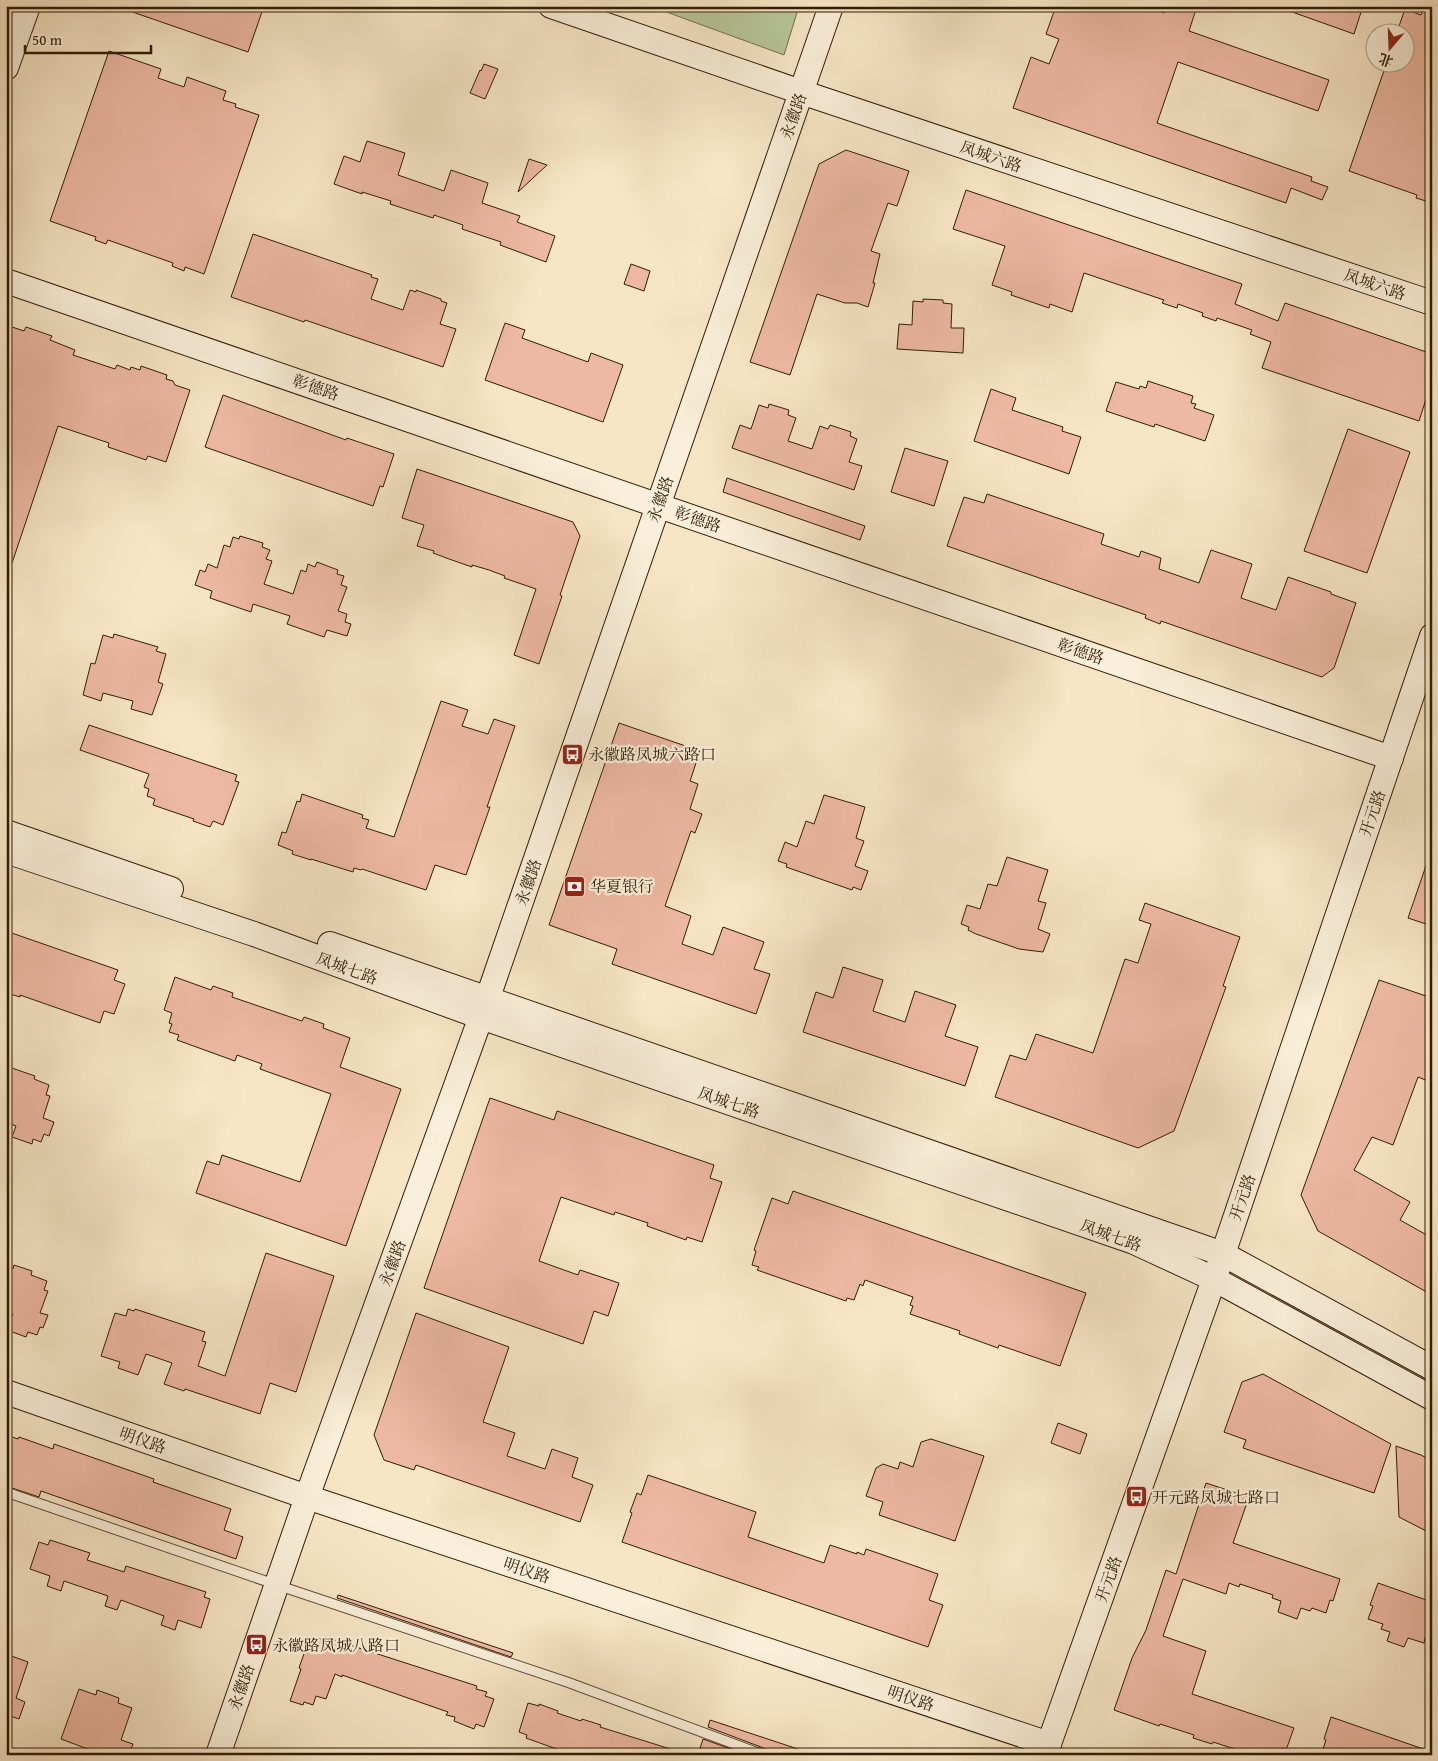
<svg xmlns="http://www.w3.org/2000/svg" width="1438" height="1761" viewBox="0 0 1438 1761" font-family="'Gentium Book Plus','Noto Serif SC',serif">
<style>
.green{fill:#b7c699;stroke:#74714f}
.building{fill:#eeb9a4;stroke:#311c05}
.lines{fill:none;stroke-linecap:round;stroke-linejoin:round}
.lane-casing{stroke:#624e35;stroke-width:11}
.secondary-casing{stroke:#311c05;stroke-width:26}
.lane{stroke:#faefda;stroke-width:9}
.secondary{stroke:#faefda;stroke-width:24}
.labels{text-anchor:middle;stroke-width:4.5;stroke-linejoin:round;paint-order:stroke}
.street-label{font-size:16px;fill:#311c05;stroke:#faefda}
.poi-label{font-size:16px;fill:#311c05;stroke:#faefda;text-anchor:start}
</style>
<rect width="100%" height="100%" fill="#f7e6c6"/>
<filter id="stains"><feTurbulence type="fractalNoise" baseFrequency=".004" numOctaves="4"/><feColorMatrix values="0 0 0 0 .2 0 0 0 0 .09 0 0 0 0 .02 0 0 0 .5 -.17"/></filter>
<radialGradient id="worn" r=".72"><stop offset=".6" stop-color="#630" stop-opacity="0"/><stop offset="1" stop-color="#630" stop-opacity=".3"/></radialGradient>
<polygon class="green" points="650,6 799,6 784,55"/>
<g class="building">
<polygon points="122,6 264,6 248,52 121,8"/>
<polygon points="1056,6 1146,6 1164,13 1167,6 1197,6 1189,31 1329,80 1318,111 1178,62 1157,123 1312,177 1311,181 1328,187 1322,200 1291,188 1286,203 1013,108 1031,57 1049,64 1059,39 1046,34"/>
<polygon points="1282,6 1363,6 1354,34 1281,8"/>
<polygon points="1424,6 1432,6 1432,193 1429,202 1416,198 1417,195 1349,171 1387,62 1406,62 1406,32 1398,29 1405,9 1421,15"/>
<polygon points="109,51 161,69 158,78 184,87 187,77 226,91 223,100 236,104 235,107 259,115 204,274 185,267 184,271 172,266 173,263 108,240 106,244 95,240 96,237 50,221"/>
<polygon points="484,64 498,69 485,99 470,93 480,70 481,71"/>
<polygon points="367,141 405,153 398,175 444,191 451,170 488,183 482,203 520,216 517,222 555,236 546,262 500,245 501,242 462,229 463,225 434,215 433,218 390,204 391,201 362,192 362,194 334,184 344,156 360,162"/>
<polygon points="846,150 909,171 897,206 888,203 871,251 880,254 873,283 875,283 868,307 857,303 845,303 817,294 790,375 750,362 819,164"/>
<polygon points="529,159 547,165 518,192"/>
<polygon points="966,190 1242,284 1235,304 1278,321 1285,303 1432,354 1432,381 1419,421 1262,368 1271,342 1250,334 1252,330 1217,318 1216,321 1202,316 1203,313 1178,304 1177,308 1162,303 1164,300 1084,273 1072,312 1050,304 1049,308 1011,295 1012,292 992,285 1005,246 953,229"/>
<polygon points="253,234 372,275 371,277 378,279 371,299 403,310 410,290 416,292 416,290 441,299 441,301 447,303 440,324 456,329 443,367 305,320 304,322 231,297"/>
<polygon points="631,264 650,271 644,291 624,284"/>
<polygon points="923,299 943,300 943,303 952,304 951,328 964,328 963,353 897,349 899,324 912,325 913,301 923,302"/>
<polygon points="505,323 525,330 522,338 588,362 591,353 623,365 603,422 485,380"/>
<polygon points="6,325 24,331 26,327 52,336 50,340 75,350 73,355 115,369 117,365 130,370 131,367 140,370 141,366 167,375 166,379 173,381 175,385 190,390 166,462 148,456 146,460 108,447 109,443 58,426 9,572 6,572"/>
<polygon points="1148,381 1193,396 1191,403 1196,404 1194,408 1214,415 1205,441 1155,424 1154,427 1106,411 1116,382 1139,389 1140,386 1146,388"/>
<polygon points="991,389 1016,398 1012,410 1063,427 1062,431 1081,437 1069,474 974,441"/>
<polygon points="223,395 346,440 347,438 394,454 383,487 380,486 373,506 205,447"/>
<polygon points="769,404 789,410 788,415 796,418 788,441 812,449 820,426 828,429 830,425 851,432 850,436 857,439 849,462 862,466 854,490 732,448 740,425 751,429 759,405 768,408"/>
<polygon points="1348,429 1410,452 1367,573 1304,551"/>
<polygon points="905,448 948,461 934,506 891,492"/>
<polygon points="417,469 573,522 580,536 560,595 562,596 539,664 514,655 536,589 504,578 505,576 489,570 472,565 472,567 449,559 433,553 434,551 417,546 424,525 402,518"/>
<polygon points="727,478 865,526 860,540 723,492"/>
<polygon points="987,494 1104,534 1101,544 1139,557 1141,551 1161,558 1159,569 1199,583 1211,550 1252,564 1241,598 1276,610 1288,577 1331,592 1331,594 1356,603 1334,668 1322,677 1161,621 1160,624 1145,618 1146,615 947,546 964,497 984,503"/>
<polygon points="240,536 263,543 262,547 270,550 266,559 272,561 264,584 293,594 301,570 306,572 308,564 315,567 317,562 338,570 337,574 344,576 341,585 347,587 338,611 347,614 345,622 351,624 347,636 327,630 324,637 287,624 290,616 253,604 251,612 210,598 212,591 195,585 200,570 205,572 208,564 217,568 224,545 230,547 233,537 239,539"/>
<polygon points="114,634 158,647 156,651 166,654 158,682 163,684 152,715 131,709 133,701 103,693 101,701 83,695 91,663 95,664 103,635 113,638"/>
<polygon points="441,701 468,710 462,726 488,734 494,719 515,726 487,807 490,807 466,875 435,865 426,890 362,869 361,870 354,868 353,872 311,859 311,860 292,854 293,851 278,845 282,832 286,833 297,801 300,802 302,794 363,815 362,818 369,820 366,828 394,837"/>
<polygon points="619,723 700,751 690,781 698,784 690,809 702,814 695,833 691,831 665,906 691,916 682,944 713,955 723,927 764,942 754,969 770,974 756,1014 612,964 617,949 549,925"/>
<polygon points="89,725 237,775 235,781 239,782 223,825 213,821 210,827 193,821 194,819 153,805 155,799 147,796 149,789 144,787 149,774 80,750"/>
<polygon points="824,795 865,807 856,838 864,841 855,866 868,871 861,890 853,887 852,890 786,867 787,864 778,861 785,842 797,847 806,821 814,824"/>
<polygon points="1430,854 1432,855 1432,926 1408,918"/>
<polygon points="1007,857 1048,870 1038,901 1046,903 1038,929 1050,934 1043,952 1019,949 976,934 968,930 969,927 961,924 967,905 980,909 988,884 997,886"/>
<polygon points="1145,903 1240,937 1223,986 1226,987 1174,1131 1138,1148 995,1097 1010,1055 1026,1060 1036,1034 1093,1053 1125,959 1138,963 1151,924 1139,920"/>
<polygon points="6,931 118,970 114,980 125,984 114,1014 104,1011 100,1023 20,995 20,997 6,993"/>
<polygon points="843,967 883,980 873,1011 905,1022 915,991 956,1005 945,1036 978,1047 965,1086 803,1032 816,992 833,998"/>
<polygon points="175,977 211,990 213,986 233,993 232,997 302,1021 304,1017 324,1024 323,1028 350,1038 340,1067 401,1089 346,1246 196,1193 207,1161 219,1165 222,1155 300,1182 331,1094 260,1069 262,1064 237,1055 235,1061 177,1040 179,1035 169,1032 172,1024 169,1023 172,1013 164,1010"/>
<polygon points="1379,980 1429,997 1427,1004 1432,1005 1432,1072 1428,1081 1418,1077 1393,1145 1372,1137 1354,1170 1410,1202 1400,1220 1432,1238 1432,1295 1318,1231 1301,1195"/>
<polygon points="6,1066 35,1076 34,1079 49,1085 46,1095 50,1096 43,1118 54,1122 49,1136 44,1134 41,1142 33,1139 32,1144 12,1137 16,1126 8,1123 11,1116 6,1114"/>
<polygon points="490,1098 554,1120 557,1111 714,1165 710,1178 722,1182 702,1242 687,1237 686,1240 647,1226 648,1223 615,1212 614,1215 561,1197 539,1261 578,1275 580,1270 619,1283 608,1316 594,1311 583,1344 424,1288"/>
<polygon points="793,1191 1086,1293 1060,1366 999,1345 998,1348 959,1334 960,1331 910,1314 913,1306 910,1305 913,1297 865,1280 863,1286 860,1284 854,1300 847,1298 846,1301 757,1270 759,1267 752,1265 756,1251 754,1250 772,1198 788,1204"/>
<polygon points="266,1253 334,1276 296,1392 270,1383 260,1414 185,1389 184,1391 164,1384 172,1363 146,1354 138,1375 118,1368 120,1362 101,1356 115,1313 126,1316 128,1309 134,1311 135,1309 205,1332 202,1341 206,1342 198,1366 225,1376"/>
<polygon points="14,1265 32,1271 31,1275 47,1281 44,1290 48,1291 40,1313 48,1315 43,1328 40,1327 37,1335 28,1332 26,1337 7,1330 13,1314 6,1312 6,1266 13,1269"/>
<polygon points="416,1313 509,1347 483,1422 515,1433 507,1456 545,1469 552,1449 578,1458 572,1477 593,1485 580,1522 416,1465 414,1470 384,1460 374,1435"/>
<polygon points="1263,1374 1391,1444 1374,1493 1243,1448 1246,1440 1224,1432 1242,1382"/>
<polygon points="1058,1423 1087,1434 1080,1454 1051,1443"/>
<polygon points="6,1435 18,1439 19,1437 53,1449 54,1444 154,1479 153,1482 231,1509 224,1530 243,1537 236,1559 41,1491 39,1497 6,1486"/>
<polygon points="931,1439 984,1456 955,1541 879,1515 883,1502 866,1496 876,1468 883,1464 898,1469 900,1462 913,1467 921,1442"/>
<polygon points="1396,1446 1421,1455 1432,1461 1432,1534 1399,1517"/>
<polygon points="648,1475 756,1512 748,1537 824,1563 830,1545 857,1554 857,1552 864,1555 866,1549 938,1574 929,1600 943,1605 928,1647 622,1542 632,1513 630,1512 637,1493 641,1495"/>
<polygon points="1206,1483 1249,1497 1233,1543 1340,1579 1333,1601 1330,1600 1326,1613 1312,1608 1310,1611 1301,1608 1297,1619 1278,1612 1281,1601 1272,1598 1273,1595 1240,1584 1239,1587 1229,1583 1226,1594 1183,1579 1163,1636 1206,1651 1192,1694 1294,1728 1286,1750 1282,1748 1280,1755 1243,1755 1244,1752 1213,1742 1212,1744 1193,1738 1194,1735 1160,1724 1159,1726 1114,1710 1132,1658 1146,1630 1166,1570 1176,1574"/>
<polygon points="50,1540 90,1553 87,1560 124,1572 126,1566 206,1592 204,1597 210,1599 201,1628 178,1620 175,1630 161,1625 164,1616 121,1600 117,1610 105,1606 108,1596 64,1581 61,1591 47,1586 50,1576 30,1569 39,1542 48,1545"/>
<polygon points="1378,1583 1432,1602 1432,1641 1425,1638 1424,1643 1408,1638 1404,1647 1387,1641 1390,1632 1381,1629 1383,1624 1368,1619 1373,1606 1370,1605"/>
<polygon points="338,1595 513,1653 511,1657 337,1598"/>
<polygon points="313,1637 324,1640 325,1637 477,1686 476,1689 487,1692 485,1696 494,1699 484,1727 476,1724 474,1729 454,1721 455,1717 446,1715 448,1712 342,1675 342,1677 335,1674 326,1699 316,1696 313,1705 304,1702 303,1705 290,1701 301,1669 299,1668 305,1651 307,1652"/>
<polygon points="6,1654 28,1662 16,1698 25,1702 19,1719 10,1716 9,1719 6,1719"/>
<polygon points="79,1689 96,1695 97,1690 119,1698 118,1703 132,1708 121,1740 133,1744 129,1755 104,1755 61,1739"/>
<polygon points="528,1703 539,1706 539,1704 558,1711 557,1713 581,1721 582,1719 601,1725 600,1727 680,1752 680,1755 574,1755 562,1751 526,1738 527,1735 519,1732"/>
<polygon points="1331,1717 1432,1752 1432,1755 1321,1755 1326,1740 1324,1739"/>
<polygon points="710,1720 807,1752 807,1755 770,1755 766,1749 708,1727"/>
<polygon points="703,1739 739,1752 738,1755 698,1755"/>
</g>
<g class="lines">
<defs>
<polyline id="lane" points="6,1492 277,1585 567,1682 764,1755"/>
<g id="secondary">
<polyline points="551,6 801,92 1432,303"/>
<polyline points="6,68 28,6"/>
<polyline points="6,281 1391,758"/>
<polyline points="6,832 171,889"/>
<polyline points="6,851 254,934 481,1017 1134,1242 1214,1279 1432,1398"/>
<polyline points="330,944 1223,1254 1432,1368"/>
<polyline points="6,1392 307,1497 1049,1744"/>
<polyline points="218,1755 307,1497 487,1000 831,6"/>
<polyline points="1045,1755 1223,1254 1432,636"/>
</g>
</defs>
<use href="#lane" class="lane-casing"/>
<use href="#secondary" class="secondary-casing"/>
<use href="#lane" class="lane"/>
<use href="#secondary" class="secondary"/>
</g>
<defs>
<symbol id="bus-square" viewBox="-11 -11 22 22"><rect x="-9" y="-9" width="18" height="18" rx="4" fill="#8f2418" stroke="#faefda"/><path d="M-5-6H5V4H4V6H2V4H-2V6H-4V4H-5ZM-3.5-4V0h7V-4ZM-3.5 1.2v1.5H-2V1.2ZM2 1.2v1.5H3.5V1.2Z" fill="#fff"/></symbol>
<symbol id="bank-square" viewBox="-11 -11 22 22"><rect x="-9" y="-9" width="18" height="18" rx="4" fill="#8f2418" stroke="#faefda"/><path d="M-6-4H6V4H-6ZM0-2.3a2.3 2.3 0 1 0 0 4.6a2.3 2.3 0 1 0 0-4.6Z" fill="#fff"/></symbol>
</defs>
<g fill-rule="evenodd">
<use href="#bus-square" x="560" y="742" width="25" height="25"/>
<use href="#bank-square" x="562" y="874" width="25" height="25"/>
<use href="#bus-square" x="1124" y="1484" width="25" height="25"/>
<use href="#bus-square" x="244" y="1632" width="25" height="25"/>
</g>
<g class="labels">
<g class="street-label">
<text transform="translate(793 116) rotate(-71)" y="6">永徽路</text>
<text transform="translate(991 156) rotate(19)" y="6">凤城六路</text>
<text transform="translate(1375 284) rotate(19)" y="6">凤城六路</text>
<text transform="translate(316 387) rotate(19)" y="6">彰德路</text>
<text transform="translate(660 499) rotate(-71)" y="6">永徽路</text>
<text transform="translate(698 519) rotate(19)" y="6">彰德路</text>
<text transform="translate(1081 651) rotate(19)" y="6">彰德路</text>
<text transform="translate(1372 813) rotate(-71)" y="6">开元路</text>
<text transform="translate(528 882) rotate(-71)" y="6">永徽路</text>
<text transform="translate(347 968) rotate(20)" y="6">凤城七路</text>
<text transform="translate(729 1102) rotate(19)" y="6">凤城七路</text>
<text transform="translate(1242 1197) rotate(-71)" y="6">开元路</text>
<text transform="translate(1111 1235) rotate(20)" y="6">凤城七路</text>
<text transform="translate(392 1263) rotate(-70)" y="6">永徽路</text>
<text transform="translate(143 1440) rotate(19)" y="6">明仪路</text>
<text transform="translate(527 1570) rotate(18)" y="6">明仪路</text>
<text transform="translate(1108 1579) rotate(-70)" y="6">开元路</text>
<text transform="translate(241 1687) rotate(-71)" y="6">永徽路</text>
<text transform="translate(911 1698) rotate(18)" y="6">明仪路</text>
</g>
<g class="poi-label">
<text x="588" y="760">永徽路凤城六路口</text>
<text x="590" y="892">华夏银行</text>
<text x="1152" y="1503">开元路凤城七路口</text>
<text x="272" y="1651">永徽路凤城八路口</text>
</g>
</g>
<rect width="1438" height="1761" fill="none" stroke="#f7e6c6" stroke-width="25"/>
<rect x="8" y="8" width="1423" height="1746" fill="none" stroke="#311c05" stroke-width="2.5"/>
<rect x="12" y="12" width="1413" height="1736" fill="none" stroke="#311c05"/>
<g transform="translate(1390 48) rotate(199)"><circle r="24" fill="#faefda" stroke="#aa9b85"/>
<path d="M0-4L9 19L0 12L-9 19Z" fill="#8f2418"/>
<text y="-8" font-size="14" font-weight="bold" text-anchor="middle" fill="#311c05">北</text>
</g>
<path d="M25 45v8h126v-8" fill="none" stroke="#311c05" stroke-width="2.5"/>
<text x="32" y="45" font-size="15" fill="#311c05" stroke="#faefda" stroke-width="4" paint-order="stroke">50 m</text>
<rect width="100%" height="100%" filter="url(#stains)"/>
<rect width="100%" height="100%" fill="url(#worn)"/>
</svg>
